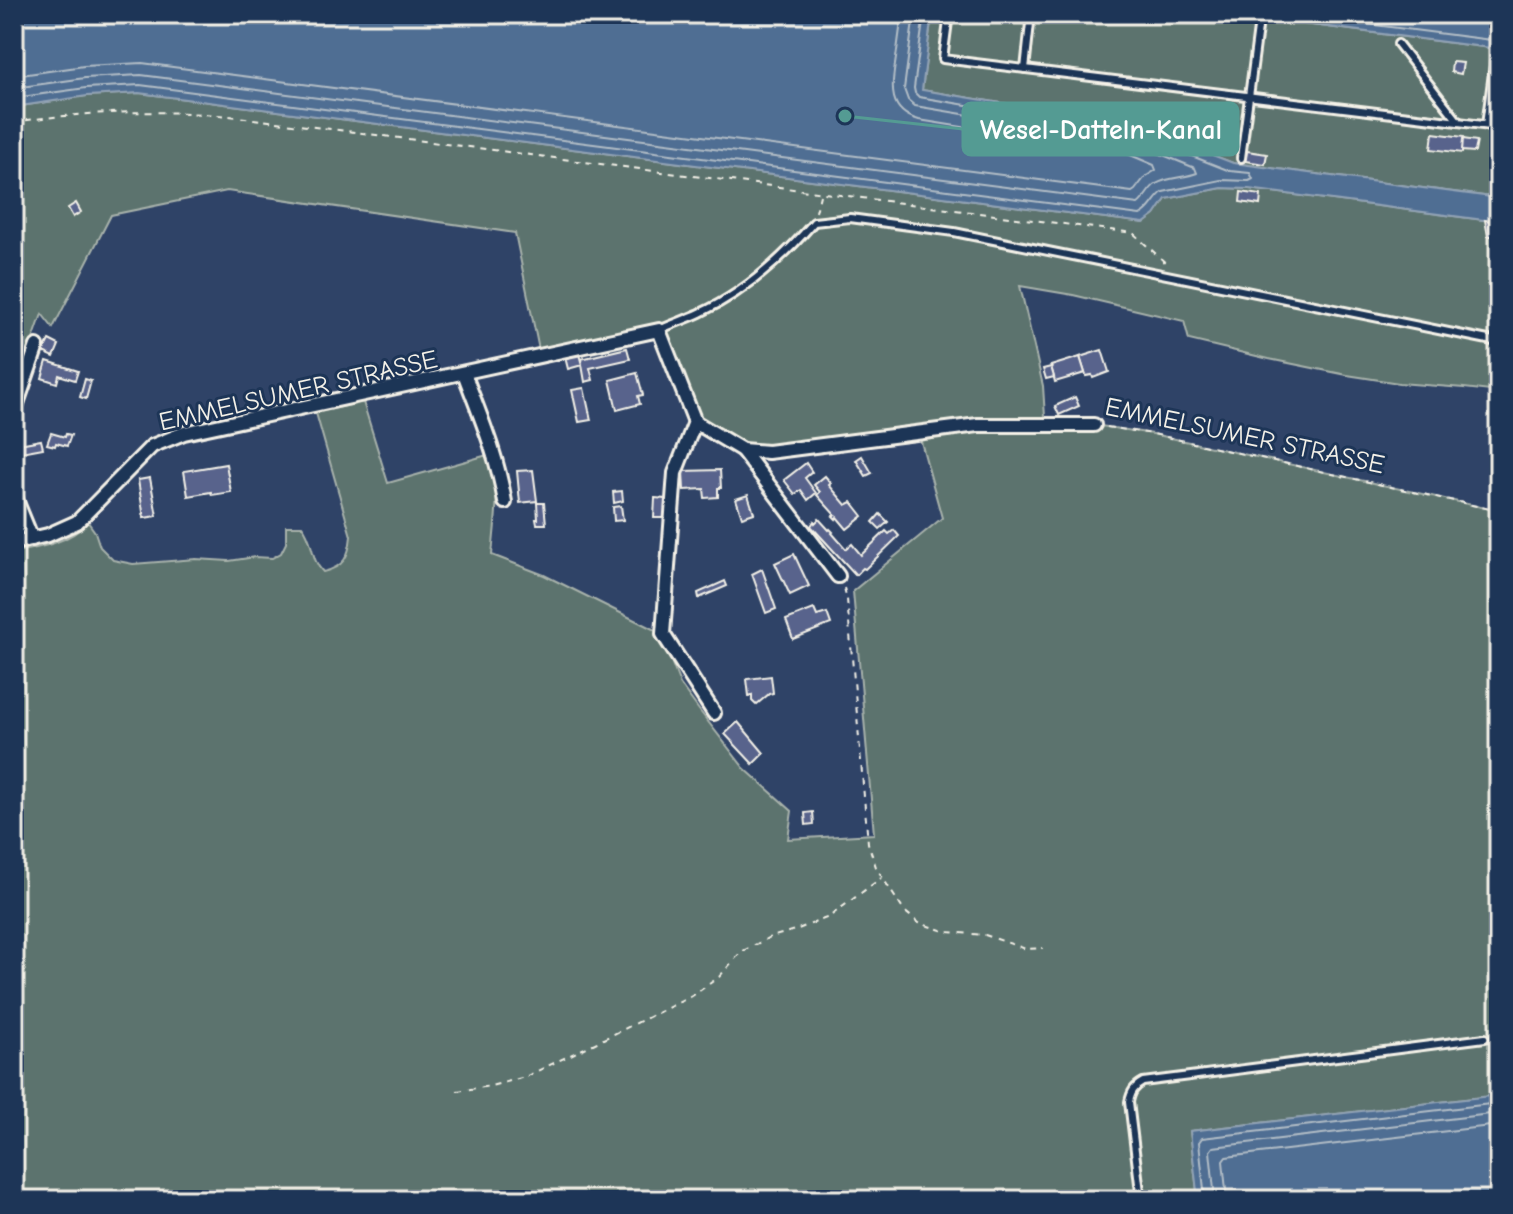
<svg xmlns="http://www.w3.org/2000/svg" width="1513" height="1214" viewBox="0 0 1513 1214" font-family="'Comic Neue',sans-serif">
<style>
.green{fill:#5b736e;stroke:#a8b2ab;stroke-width:2}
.water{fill:#4f6e93;stroke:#91a2b5;stroke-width:2}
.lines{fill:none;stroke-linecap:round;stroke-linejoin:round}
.shore{stroke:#b2bdc6;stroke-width:2}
.building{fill:#58648c;stroke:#f4f1e8;stroke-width:2}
.service-casing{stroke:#f4f1e8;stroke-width:12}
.minor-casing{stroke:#f4f1e8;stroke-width:18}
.path{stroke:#f4f1e8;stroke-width:2;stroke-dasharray:6 6;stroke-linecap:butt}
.service{stroke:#1d3557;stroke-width:6}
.minor{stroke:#1d3557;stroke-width:12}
.labels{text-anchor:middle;stroke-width:6;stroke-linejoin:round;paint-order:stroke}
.street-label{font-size:26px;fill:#f4f1e8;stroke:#1d3557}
.leader{fill:none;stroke:#549b93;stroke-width:3}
.callout-dot{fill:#549b93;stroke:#1d3557;stroke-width:3}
.callout{fill:#549b93;stroke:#549b93;stroke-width:3}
.callout-label{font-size:28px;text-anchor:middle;font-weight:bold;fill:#fff}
</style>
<rect width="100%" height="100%" fill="#2f4367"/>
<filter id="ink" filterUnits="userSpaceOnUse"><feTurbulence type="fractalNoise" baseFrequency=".0125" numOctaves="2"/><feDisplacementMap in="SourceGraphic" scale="16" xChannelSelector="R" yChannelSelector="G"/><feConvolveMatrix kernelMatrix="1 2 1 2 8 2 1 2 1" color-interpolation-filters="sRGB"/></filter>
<g filter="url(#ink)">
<g class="green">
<polygon points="932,14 1227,14 1499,49 1499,198 1233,163 1135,125 922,90"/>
<path d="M139,93l1005,130 11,-8 11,-16 56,-11 27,1 250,33v170l-35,-4 -65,-5 -52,-8 -78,-16 -80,-19 -5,-19 -111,-26 -53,-9 23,100 2,31 -59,3 -214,26c-8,0 -17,0 -25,-1 -58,-11 -69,-75 -84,-122l-124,27 -24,-117 -288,-42 -116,24 -58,113 -11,-14 -28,80v-287l73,-11z"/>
<path d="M363,402l25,81 103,-29c10,33 4,68 1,101l52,20 119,59 8,27 9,23 19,26 45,58 48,43 -4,28 86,-5 -21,-243 89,-73 -22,-80 57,-7 74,1 43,-7 59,9 346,77v584l-309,36 8,69h-1184v-648c26,-4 56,-10 74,-30l7,10 5,15 13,13 20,4 63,-5 33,2 26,-4 17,1 9,-5 5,-10v-17h16c12,14 8,33 21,46 21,-5 26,-15 28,-36l-35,-123z"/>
</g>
<g class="water">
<polygon points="14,14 932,14 922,90 1135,125 1233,163 1499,198 1499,222 1249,189 1222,188 1166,199 1155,215 1144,223 139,93 87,96 14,107"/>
<polygon points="1227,14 1431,14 1499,23 1499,49"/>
<polygon points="1499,1095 1499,1200 1198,1200 1190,1131"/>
</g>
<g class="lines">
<g class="shore">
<polyline points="1289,14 1499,41"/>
<polyline points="1367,14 1438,23 1442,21 1442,14"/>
<path d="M14,76l70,-10 58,-3 990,129 3,-2 10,-13 11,-7 -2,-5 -26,-11 -209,-34c-33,-9 -27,-35 -23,-62 2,-15 4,-29 6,-44"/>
<path d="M14,88l71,-10 56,-3 997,129c7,-5 10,-15 18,-20 12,-7 29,-6 41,-11l-2,-5 -64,-26 -216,-36 -7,-6 -4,-11 10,-75"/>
<path d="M14,98l72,-10 54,-3 1000,130c11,-5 14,-17 23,-23l58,-12 28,1 4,-2 -3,-6 -20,-2 -97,-38 -214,-36 -4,-4 -1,-5 10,-74"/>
<polyline points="1205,1200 1199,1142 1202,1138 1499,1103"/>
<polyline points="1215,1200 1210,1151 1213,1147 1499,1113"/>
<polyline points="1227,1200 1223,1161 1226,1157 1499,1125"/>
</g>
</g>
<g class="building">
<polygon points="1082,14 1094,16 1093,22 1082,20"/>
<polygon points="1452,62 1463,63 1461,74 1451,72"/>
<polygon points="1433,133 1464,137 1462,153 1431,149"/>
<polygon points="1463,139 1477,141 1475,152 1462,151"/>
<polygon points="1247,151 1267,154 1265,164 1245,161"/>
<polygon points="1241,192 1261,195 1260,205 1240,202"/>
<polygon points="76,203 81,212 73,217 68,208"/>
<polygon points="1485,220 1498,222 1492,236 1488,236"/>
<polygon points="49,340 59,345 54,357 43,352"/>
<polygon points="627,348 630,359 590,368 593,380 585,382 581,359"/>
<polygon points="1102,350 1109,372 1093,378 1092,375 1086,376 1080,357"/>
<polygon points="579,354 582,365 568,369 565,357"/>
<polygon points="1080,357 1085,373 1055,382 1051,366"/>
<polygon points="47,361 78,371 75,380 59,375 57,383 42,378"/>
<polygon points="1051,367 1054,377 1046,379 1043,369"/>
<polygon points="637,373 643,395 638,396 640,404 617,410 610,380"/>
<polygon points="85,379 91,381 86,399 80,397"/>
<polygon points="584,388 591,420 579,422 572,390"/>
<polygon points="1075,397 1079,406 1059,415 1055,406"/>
<polygon points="51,433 65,437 66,434 71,435 67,446 56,443 55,446 47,444"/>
<polygon points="41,440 43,448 21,452 19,444"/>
<polygon points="862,456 872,473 866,476 856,460"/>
<polygon points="806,463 812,472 805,478 816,493 808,500 801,490 795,494 784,480"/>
<polygon points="226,464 231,492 212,495 211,492 188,496 184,471"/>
<polygon points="533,470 537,501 520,503 517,471"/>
<polygon points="720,470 721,488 718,488 718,497 705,498 704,489 684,490 683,471"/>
<polygon points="825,476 831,483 829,485 846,505 852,502 863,516 847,529 837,517 836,519 833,516 835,515 817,495 820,492 814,485"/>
<polygon points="150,478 157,516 144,518 138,480"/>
<polygon points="622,491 623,501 614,503 613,492"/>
<polygon points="748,495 754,513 742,517 736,499"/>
<polygon points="655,498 665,499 665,518 654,518"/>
<polygon points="537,503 544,503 546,524 537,524 536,519 538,519"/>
<polygon points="621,506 623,520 614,521 613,507"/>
<polygon points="880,514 888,522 880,529 873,522"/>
<polygon points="819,519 829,530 830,529 833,532 832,533 846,549 852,544 861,555 886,531 889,534 894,530 899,536 865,569 863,568 856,575 811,526 814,521 815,523"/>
<polygon points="794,554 809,586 790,595 775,563"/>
<polygon points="762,569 776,609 766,613 752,574"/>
<polygon points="725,581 727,586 699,598 698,593"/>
<polygon points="814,609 817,616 827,613 831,624 793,639 786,620"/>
<polygon points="771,676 773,693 769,694 756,705 752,701 752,695 749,696 747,679"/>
<polygon points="738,722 764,753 753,764 725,734"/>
<polygon points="813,812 814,824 806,825 805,813"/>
</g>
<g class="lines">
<defs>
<g id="service">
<polyline points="949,14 943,59 1499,127"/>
<polyline points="1398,44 1458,121"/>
<polyline points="1025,69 1031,14"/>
<polyline points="1486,125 1495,58"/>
<polyline points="1241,158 1258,28"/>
<path d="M659,330c13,-6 28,-11 41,-17 44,-20 83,-55 114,-91l36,-4 104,14 544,110 1,-4"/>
<path d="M1141,1200l-12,-98c2,-10 5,-15 14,-20l342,-44"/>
</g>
<g id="minor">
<path d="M464,373c17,45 33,82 41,129"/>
<polyline points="14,412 37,346"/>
<polyline points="695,422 675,473 663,634 714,713"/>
<polyline points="742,450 838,576"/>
<polyline points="14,495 32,539"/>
<polyline points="14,543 48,535 77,522 152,446 184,433 659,330 695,422 742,450 768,452 978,425 1094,425"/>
</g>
</defs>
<use href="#service" class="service-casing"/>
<use href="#minor" class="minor-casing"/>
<g class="path">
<path d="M14,122c74,-11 150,-13 224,-5l895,116 35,32"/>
<polyline points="816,212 820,195"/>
<polyline points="1107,427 1153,434 1499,511"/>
<polyline points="844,588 847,599 868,843 876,867 891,891 904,911 919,923 947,932 985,935 1026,949 1043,948"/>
<polyline points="457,1091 491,1086 525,1077 692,996 719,977 741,952 768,938 798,929 829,917 881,878"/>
</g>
<use href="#service" class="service"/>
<use href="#minor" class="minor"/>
</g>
</g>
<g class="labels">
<g class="street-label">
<text transform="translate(298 390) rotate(-13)" y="9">EMMELSUMER STRASSE</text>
<text transform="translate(1245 435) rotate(12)" y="9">EMMELSUMER STRASSE</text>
</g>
</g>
<path class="leader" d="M845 116L963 129"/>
<circle class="callout-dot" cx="845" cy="116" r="8"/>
<rect class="callout" x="963" y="103" width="275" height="52" rx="8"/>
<g class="callout-label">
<text x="1101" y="139">Wesel-Datteln-Kanal</text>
</g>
<rect width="1513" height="1214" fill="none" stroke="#1d3557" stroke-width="48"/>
<rect x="24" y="24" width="1465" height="1166" fill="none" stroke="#f4f1e8" stroke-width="3" filter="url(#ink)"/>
</svg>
